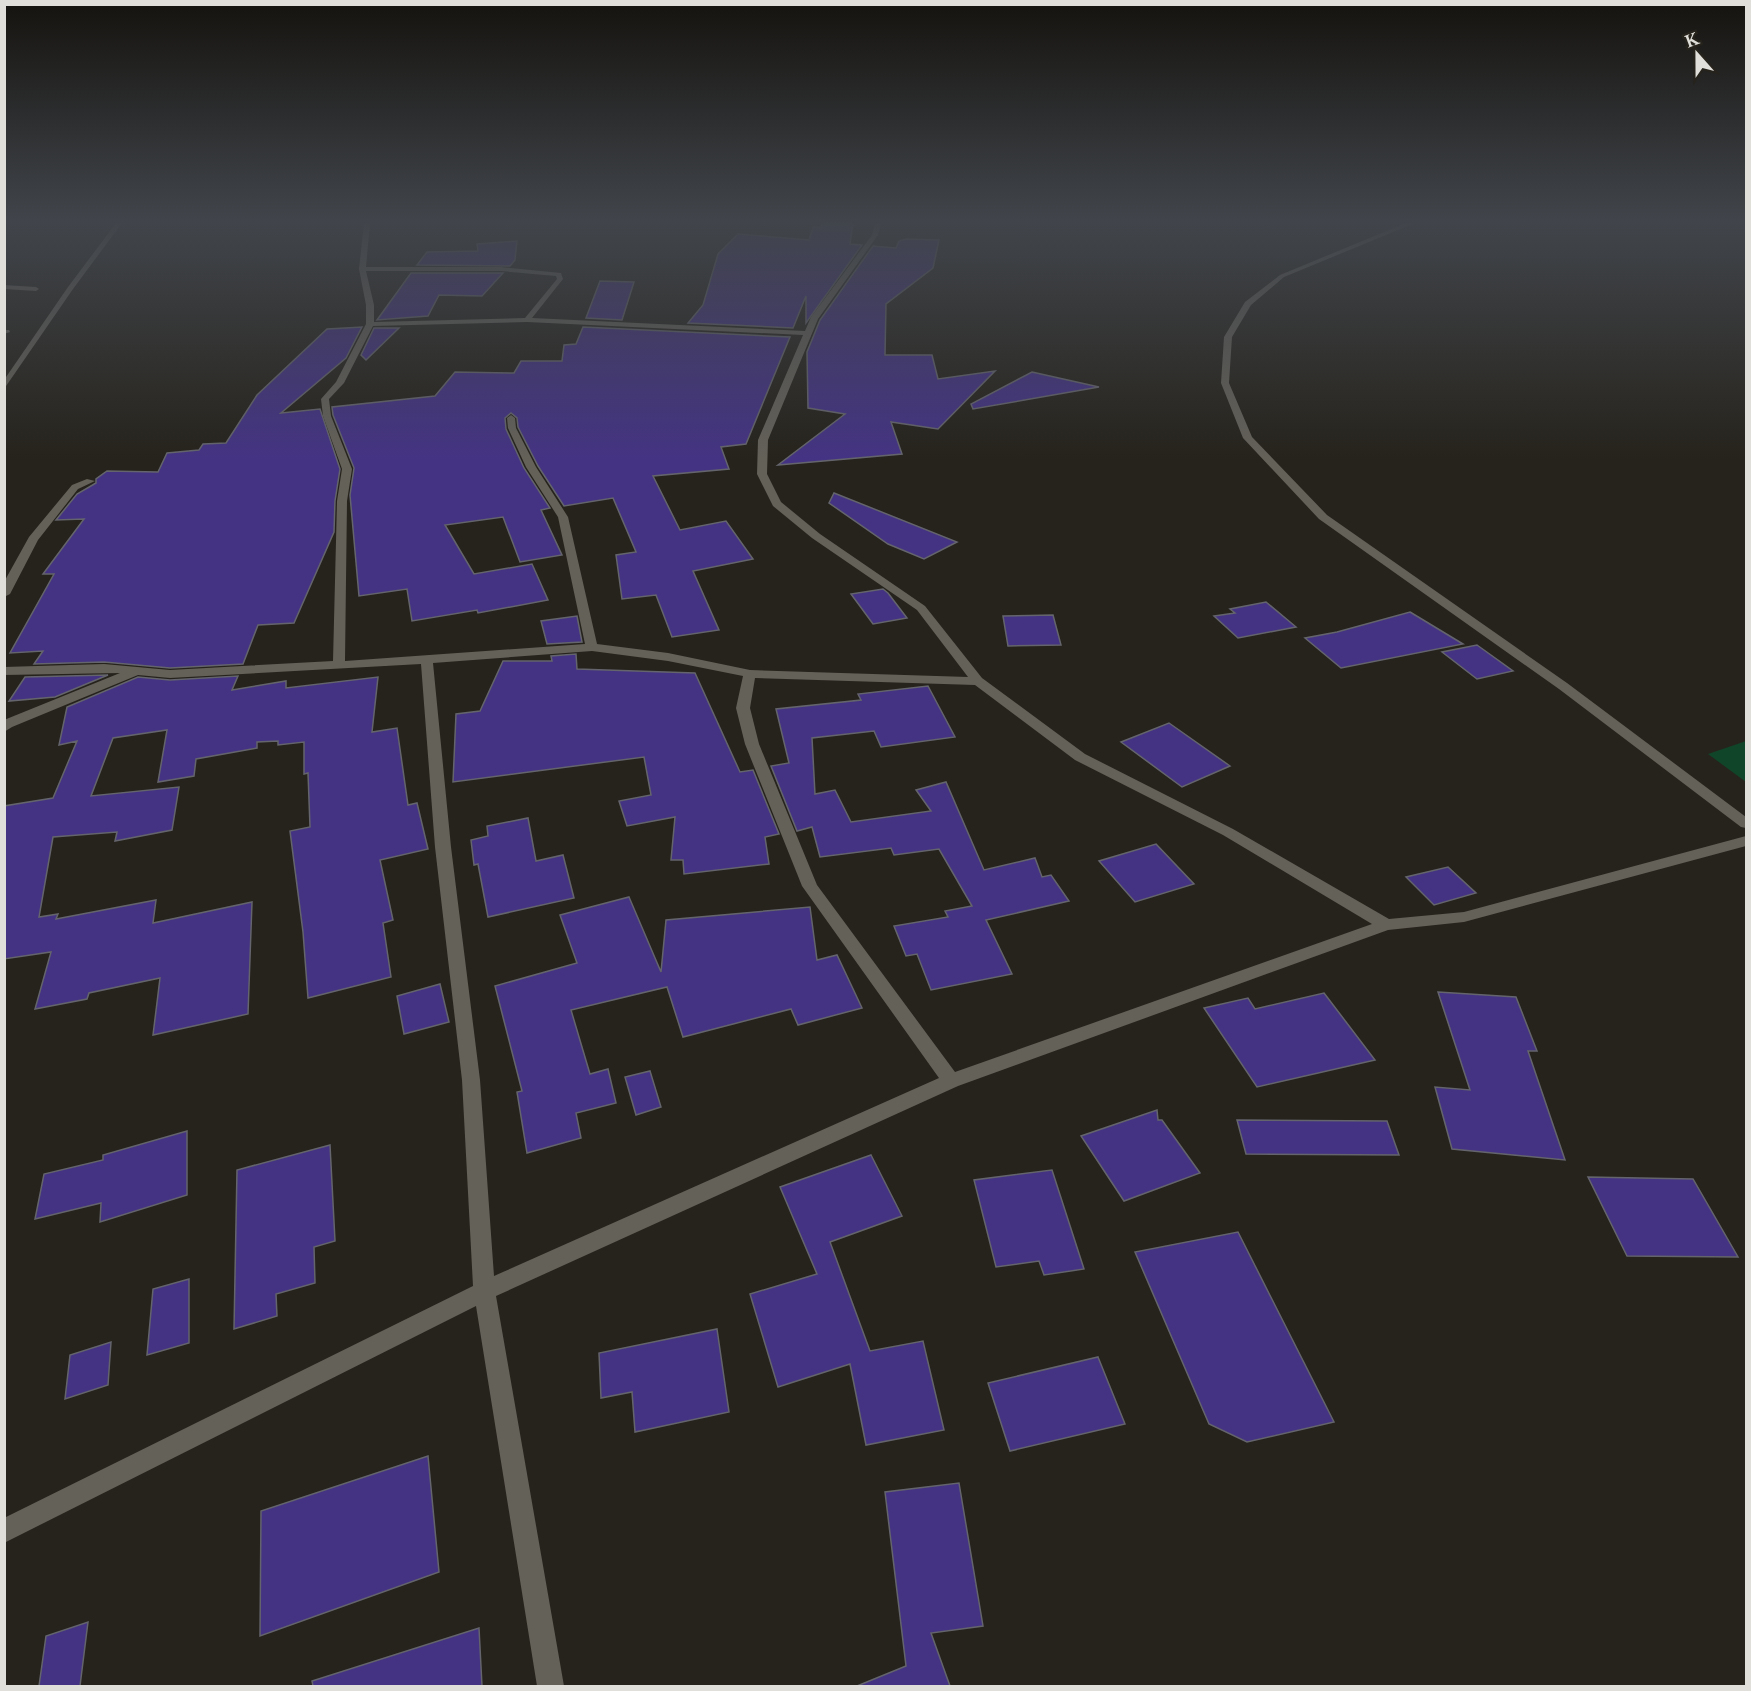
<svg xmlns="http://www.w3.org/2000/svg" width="1751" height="1691" viewBox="0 0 1751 1691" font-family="'Libre Baskerville',serif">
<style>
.green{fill:#114529}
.building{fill:#443383;stroke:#64646c;stroke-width:1.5}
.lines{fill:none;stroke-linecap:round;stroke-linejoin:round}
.minor{fill:#646159;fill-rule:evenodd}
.tertiary{fill:#646159;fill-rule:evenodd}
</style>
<rect width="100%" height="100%" fill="#26231c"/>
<polygon class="green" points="1746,741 1746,782 1708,754"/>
<g class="building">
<polygon points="822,223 853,223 850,244 862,245 806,323 806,296 793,328 688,323 703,305 718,254 738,234 809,240 813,227 821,227"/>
<polygon points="906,239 939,240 933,268 886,304 885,355 932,355 938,379 995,371 938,429 891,422 902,454 778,465 845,414 808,408 807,352 820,320 873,246 896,248 899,241"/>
<polygon points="517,241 515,260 510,266 417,265 427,252 478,251 477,244"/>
<polygon points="411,273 503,273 482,296 439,295 428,316 377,320"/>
<polygon points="600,281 634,282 622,320 586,318"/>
<polygon points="362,327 346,358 281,413 320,409 340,469 335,501 334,532 294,623 258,625 243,664 170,668 104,662 34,664 43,651 10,653 54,574 43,574 84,519 56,520 77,494 96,483 96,479 107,471 158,472 167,453 199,450 203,444 226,443 257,395 327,329"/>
<polygon points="583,327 790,337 746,444 721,447 729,469 653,476 680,530 726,521 753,559 693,571 719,630 672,637 656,595 622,599 616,555 636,552 613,498 564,506 538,466 518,427 517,418 511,413 505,418 506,429 524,468 550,508 541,510 562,555 520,562 503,517 445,525 474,574 532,564 548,600 478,613 477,610 412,621 407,589 359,596 350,495 354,468 333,415 332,407 435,396 455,372 514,373 521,361 562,361 564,345 576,344"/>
<polygon points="374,328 399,328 366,360 361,355"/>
<polygon points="1032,372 1099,387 973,409 971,404"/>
<polygon points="834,493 957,542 924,559 888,544 829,503"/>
<polygon points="883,589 888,593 907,618 873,624 851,594"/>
<polygon points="1266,602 1296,627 1238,638 1214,616 1235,613 1230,609"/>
<polygon points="1410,612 1463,644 1341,668 1305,638 1337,632"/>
<polygon points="1053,615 1061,645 1008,646 1003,616"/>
<polygon points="577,616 582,642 547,644 541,621"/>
<polygon points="1477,645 1513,671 1477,679 1442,652"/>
<polygon points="576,654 577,669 695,673 740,772 753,770 779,834 765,837 769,864 684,874 683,860 671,860 675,817 627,826 619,801 651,795 644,757 453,782 456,714 480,711 503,661 552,661 551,656"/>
<polygon points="108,675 55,697 9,701 25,677"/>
<polygon points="238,676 232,690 286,681 286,688 378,677 372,732 397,728 408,805 417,803 428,849 380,860 393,920 383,923 391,977 308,998 303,932 290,831 310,827 308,773 304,774 304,742 278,745 278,741 257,742 257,748 196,759 194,776 158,782 167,730 113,738 91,796 179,787 172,830 115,841 117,832 53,837 39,917 58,914 56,919 156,900 153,923 252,902 248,1014 153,1035 160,978 89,993 87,999 35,1009 51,952 4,959 4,806 53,798 77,741 59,745 67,707 138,677 170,680"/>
<polygon points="928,686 955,737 881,747 874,731 812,738 815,794 835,790 851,822 931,811 916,790 946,782 984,870 1035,858 1042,877 1051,875 1069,901 986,920 1012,974 931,990 917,954 906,956 894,926 948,917 945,911 972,906 939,849 894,855 891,848 820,857 812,827 797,831 771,766 789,763 776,709 861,700 858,694"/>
<polygon points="1169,723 1230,766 1182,787 1121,742"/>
<polygon points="528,818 536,861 563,855 574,898 488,917 478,864 474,865 471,840 488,836 487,826"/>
<polygon points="1156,844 1194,884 1135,902 1099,861"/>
<polygon points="1448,867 1476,893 1434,905 1406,877"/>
<polygon points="629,897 661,972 666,920 810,907 817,960 837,955 862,1008 798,1025 791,1009 683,1037 667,987 571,1010 590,1074 608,1069 616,1103 576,1113 581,1138 527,1153 517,1092 522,1091 495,986 577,963 560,915"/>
<polygon points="440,984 449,1022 404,1034 397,996"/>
<polygon points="1438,992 1516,997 1537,1051 1528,1051 1565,1160 1452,1149 1435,1087 1470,1090"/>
<polygon points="1324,993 1375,1060 1257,1087 1204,1008 1248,998 1255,1009"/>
<polygon points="650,1071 661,1107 636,1115 625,1077"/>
<polygon points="1157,1110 1158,1120 1162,1120 1200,1173 1124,1201 1081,1136"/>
<polygon points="1237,1120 1387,1121 1399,1155 1246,1154"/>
<polygon points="187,1131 187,1195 100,1222 101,1203 35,1219 44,1174 103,1160 103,1155"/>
<polygon points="330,1145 335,1241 314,1247 315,1283 276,1294 277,1316 234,1329 237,1170"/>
<polygon points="871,1155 902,1216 830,1242 870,1351 923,1341 944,1430 866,1445 850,1364 778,1387 750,1294 817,1274 780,1187"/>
<polygon points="1052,1170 1084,1269 1044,1275 1039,1261 996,1267 974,1180"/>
<polygon points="1588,1177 1693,1179 1738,1257 1627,1256"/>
<polygon points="1238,1232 1334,1422 1247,1442 1209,1424 1135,1252"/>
<polygon points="189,1279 189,1343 147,1355 153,1289"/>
<polygon points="717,1329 729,1412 635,1432 632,1392 601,1398 599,1353"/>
<polygon points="111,1342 108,1385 65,1399 70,1355"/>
<polygon points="1098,1357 1125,1424 1010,1451 988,1383"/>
<polygon points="428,1456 439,1572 260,1636 261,1511"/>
<polygon points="959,1483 983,1626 931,1633 950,1686 857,1686 906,1666 885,1492"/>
<polygon points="88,1622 80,1686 39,1686 46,1636"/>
<polygon points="479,1628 482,1686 313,1686 312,1681"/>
</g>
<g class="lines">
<g class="minor">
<polygon points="116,223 122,223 73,289 4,389 4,380 68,287"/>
<path d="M364,223h6l-4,44h135l60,6 2,6 -31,39 273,13 6,-14 61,-82 3,-12h6l-3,12 -60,84 -50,121 -1,34 14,28 39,32 105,72 57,72 103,76 148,75 156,90 75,-7 282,-76v10l-282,76 -76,8 -430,156 -462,210 68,390h-27l-61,-380 -472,237v-25l469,-232 -11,-206 -27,-233 -14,-183 -251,14 -32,-3 -126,52 -8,5v-12l116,-47 -116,2v-8l100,-3 66,6 163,-9 4,-160 5,-32 -19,-53 -2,-17 15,-17 30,-58v-19l-7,-36zM366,271h135l55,5 1,3 -32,39 -151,4v-17zM527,322l276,13 -45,105 -1,34 16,32 39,32 105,72 51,67 -218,-7 -82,-17 -71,-9 -29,-127 -32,-50 -20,-39 -1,-10 -4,-3 -4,3 1,10 18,39 32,50 27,127 -240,17 2,-160 5,-32 -21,-53 -2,-17 15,-16 29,-57zM592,651l76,10 75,15 -7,32 9,36 57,142 137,192 -445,198 -14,-196 -29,-233 -18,-184zM755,678l220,7 100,75 148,75 149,89 -417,148 -138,-187 -58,-141 -9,-36z"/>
<polygon points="4,285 36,287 39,289 36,291 4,289"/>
<polygon points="4,330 9,330 10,332 4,334"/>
<polygon points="87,479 95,481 78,489 38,540 10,594 4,597 4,582 29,537 72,485"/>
</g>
<polygon class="tertiary" points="1406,223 1415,223 1284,277 1251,305 1232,337 1229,383 1252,437 1327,515 1567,683 1746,817 1746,828 1741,827 1559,689 1319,519 1243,438 1221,383 1224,337 1245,302 1280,275"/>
</g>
<linearGradient id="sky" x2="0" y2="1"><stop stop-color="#15130f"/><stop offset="0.48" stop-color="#41454b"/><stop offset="1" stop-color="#41454b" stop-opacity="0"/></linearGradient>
<rect width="1751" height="460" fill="url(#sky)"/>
<rect width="1751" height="1691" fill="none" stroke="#e1dfda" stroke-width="12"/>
<g transform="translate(1697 54) rotate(339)" stroke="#26231c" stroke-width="4.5" paint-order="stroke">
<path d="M0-4.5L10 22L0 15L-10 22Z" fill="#e1dfda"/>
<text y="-9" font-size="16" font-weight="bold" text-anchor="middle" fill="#e1dfda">K</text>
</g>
</svg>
